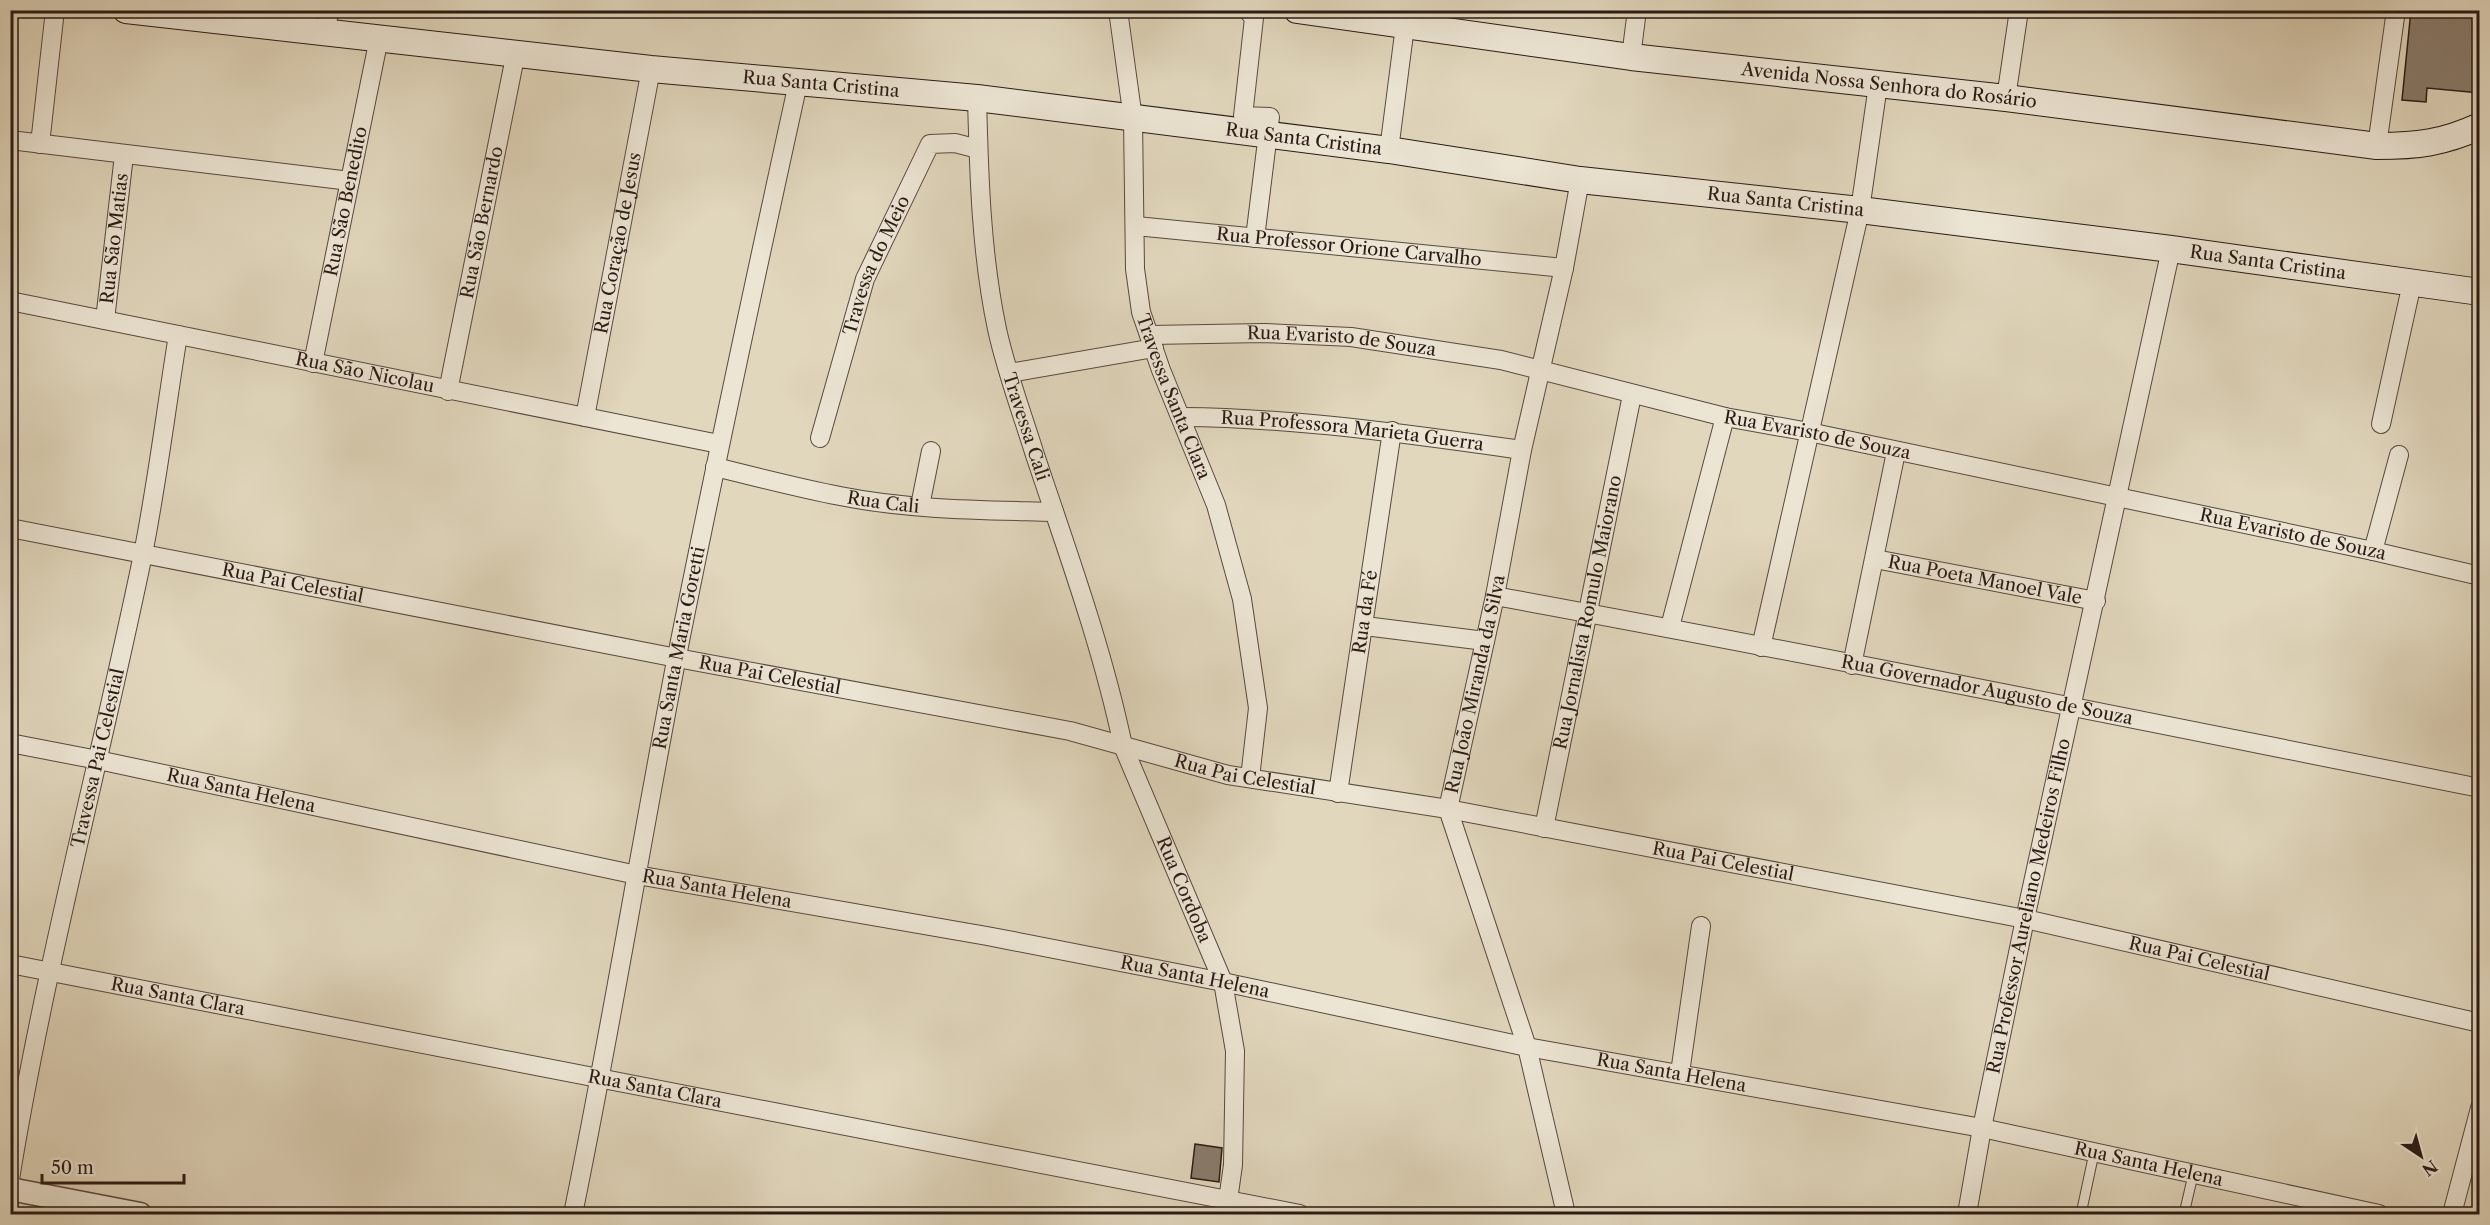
<svg xmlns="http://www.w3.org/2000/svg" width="2490" height="1225" viewBox="0 0 2490 1225" font-family="'Libre Caslon Text',serif">
<style>
.building{fill:#897c6c;stroke:#2a1a15;stroke-width:1.5}
.lines{fill:none;stroke-linecap:round;stroke-linejoin:round}
.service-casing{stroke:#58493f;stroke-width:11}
.minor-casing{stroke:#58493f;stroke-width:20}
.tertiary-casing{stroke:#58493f;stroke-width:25}
.secondary-casing{stroke:#2a1a15;stroke-width:28}
.service{stroke:#ece5d4;stroke-width:9}
.minor{stroke:#ece5d4;stroke-width:18}
.tertiary{stroke:#ece5d4;stroke-width:22}
.secondary{stroke:#ece5d4;stroke-width:26}
.labels{text-anchor:middle;stroke-width:4.5;stroke-linejoin:round;paint-order:stroke}
.street-label{font-size:18px;fill:#2a1a15;stroke:#ece5d4}
</style>
<rect width="100%" height="100%" fill="#e1d7bd"/>
<filter id="stains"><feTurbulence type="fractalNoise" baseFrequency=".00333" numOctaves="4"/><feColorMatrix values="0 0 0 0 .2 0 0 0 0 .09 0 0 0 0 .02 0 0 0 .5 -.17"/></filter>
<radialGradient id="worn" r=".72"><stop offset=".6" stop-color="#630" stop-opacity="0"/><stop offset="1" stop-color="#630" stop-opacity=".3"/></radialGradient>
<g class="building">
<polygon points="2411,10 2480,14 2480,93 2427,88 2426,102 2402,100"/>
<polygon points="1195,1144 1222,1148 1219,1182 1191,1178"/>
</g>
<g class="lines">
<defs>
<g id="service">
<polyline points="2081,1214 2094,1153"/>
<polyline points="2184,1214 2193,1175"/>
</g>
<g id="minor">
<path id="s1" d="M1118,10l15,109 2,150 6,43 20,58 55,135 26,94 16,109 -8,70"/>
<polyline points="1247,10 1254,18 1243,116 1270,117 1255,238"/>
<polyline points="326,33 329,10"/>
<polyline points="1631,57 1637,10"/>
<path id="s2" d="M977,98c2,78 4,155 20,231 9,42 25,84 38,126 32,96 67,191 88,291l100,236 12,69 -2,114 -7,49"/>
<polyline points="2006,98 2019,10"/>
<polyline points="10,140 350,181"/>
<polyline points="40,144 55,10"/>
<polyline points="2377,146 2396,10"/>
<polyline points="1389,150 1405,26"/>
<path id="s3" d="M1136,226l428,42"/>
<path id="s4" d="M10,301l709,143"/>
<path id="s5" d="M105,320l19,-165"/>
<path id="s6" d="M1150,335l114,-2 87,4 150,23 224,57 84,15 564,119 107,25"/>
<path id="s7" d="M313,363l66,-325"/>
<polyline points="1009,373 1154,348"/>
<path id="s8" d="M448,391l68,-339"/>
<path id="s9" d="M585,417l66,-348"/>
<path id="s10" d="M1182,417c114,1 227,17 340,33"/>
<polyline points="2381,424 2412,283"/>
<path id="s11" d="M820,438l45,-159 65,-135 25,-1 23,6"/>
<path id="s12" d="M715,467c42,10 83,21 125,29 70,14 143,14 214,16"/>
<polyline points="920,506 931,451"/>
<path id="s13" d="M10,528l667,130 393,73 158,44 220,34 577,110 455,104"/>
<polyline points="2373,551 2399,455"/>
<path id="s14" d="M1875,559l221,42"/>
<path id="s15" d="M1495,596c329,60 657,127 985,192"/>
<polyline points="1365,626 1485,641"/>
<polyline points="1670,627 1725,417"/>
<polyline points="1761,647 1860,210 1878,85"/>
<polyline points="1852,665 1896,452"/>
<path id="s16" d="M10,743l88,17 539,115 350,61 236,46 304,65 455,81 397,86"/>
<path id="s17" d="M1338,793l54,-362"/>
<path id="s18" d="M1544,828l88,-433"/>
<path id="s19" d="M10,964l1290,250"/>
<polyline points="1680,1073 1701,926"/>
<path id="s20" d="M10,1179c34,-209 89,-413 132,-620 15,-74 24,-150 36,-224"/>
<path id="s21" d="M573,1214c38,-185 68,-372 104,-558 38,-191 79,-382 121,-573"/>
<path id="s22" d="M1566,1214l-39,-167 -79,-238 47,-213 27,-146 42,-182 16,-88"/>
<path id="s23" d="M1967,1214l15,-86 43,-209 146,-670"/>
<polyline points="2452,1214 2480,1108"/>
</g>
<polyline id="tertiary" points="10,1189 140,1214"/>
<g id="secondary">
<path id="s24" d="M126,10l525,59 326,29 412,52 191,30 280,30 311,39 309,43"/>
<path id="s25" d="M1297,10l334,47 375,41 371,48c40,0 66,-3 103,-20"/>
</g>
</defs>
<use href="#service" class="service-casing"/>
<use href="#minor" class="minor-casing"/>
<use href="#tertiary" class="tertiary-casing"/>
<use href="#secondary" class="secondary-casing"/>
<use href="#service" class="service"/>
<use href="#minor" class="minor"/>
<use href="#tertiary" class="tertiary"/>
<use href="#secondary" class="secondary"/>
</g>
<g class="labels">
<g class="street-label">
<text dy="6" stroke="none"><textPath href="#s24" startOffset="699">Rua Santa Cristina</textPath></text>
<text dy="6" stroke="none"><textPath href="#s25" startOffset="597">Avenida Nossa Senhora do Rosário</textPath></text>
<text dy="6" stroke="none"><textPath href="#s24" startOffset="1185">Rua Santa Cristina</textPath></text>
<text dy="6" stroke="none"><textPath href="#s7" startOffset="165">Rua São Benedito</textPath></text>
<text dy="6" stroke="none"><textPath href="#s24" startOffset="1671">Rua Santa Cristina</textPath></text>
<text dy="6" stroke="none"><textPath href="#s8" startOffset="172">Rua São Bernardo</textPath></text>
<text dy="6" stroke="none"><textPath href="#s5" startOffset="82">Rua São Matias</textPath></text>
<text dy="6" stroke="none"><textPath href="#s9" startOffset="177">Rua Coração de Jesus</textPath></text>
<text dy="6" stroke="none"><textPath href="#s3" startOffset="214">Rua Professor Orione Carvalho</textPath></text>
<text dy="6" stroke="none"><textPath href="#s24" startOffset="2157">Rua Santa Cristina</textPath></text>
<text dy="6" stroke="none"><textPath href="#s11" startOffset="182">Travessa do Meio</textPath></text>
<text dy="6" stroke="none"><textPath href="#s6" startOffset="192">Rua Evaristo de Souza</textPath></text>
<text dy="6" stroke="none"><textPath href="#s4" startOffset="362">Rua São Nicolau</textPath></text>
<text dy="6" stroke="none"><textPath href="#s1" startOffset="394">Travessa Santa Clara</textPath></text>
<text dy="6" stroke="none"><textPath href="#s2" startOffset="334">Travessa Cali</textPath></text>
<text dy="6" stroke="none"><textPath href="#s10" startOffset="171">Rua Professora Marieta Guerra</textPath></text>
<text dy="6" stroke="none"><textPath href="#s6" startOffset="678">Rua Evaristo de Souza</textPath></text>
<text dy="6" stroke="none"><textPath href="#s12" startOffset="172">Rua Cali</textPath></text>
<text dy="6" stroke="none"><textPath href="#s6" startOffset="1164">Rua Evaristo de Souza</textPath></text>
<text dy="6" stroke="none"><textPath href="#s14" startOffset="112">Rua Poeta Manoel Vale</textPath></text>
<text dy="6" stroke="none"><textPath href="#s13" startOffset="288">Rua Pai Celestial</textPath></text>
<text dy="6" stroke="none"><textPath href="#s18" startOffset="220">Rua Jornalista Romulo Maiorano</textPath></text>
<text dy="6" stroke="none"><textPath href="#s17" startOffset="183">Rua da Fé</textPath></text>
<text dy="6" stroke="none"><textPath href="#s21" startOffset="576">Rua Santa Maria Goretti</textPath></text>
<text dy="6" stroke="none"><textPath href="#s13" startOffset="774">Rua Pai Celestial</textPath></text>
<text dy="6" stroke="none"><textPath href="#s22" startOffset="550">Rua João Miranda da Silva</textPath></text>
<text dy="6" stroke="none"><textPath href="#s15" startOffset="501">Rua Governador Augusto de Souza</textPath></text>
<text dy="6" stroke="none"><textPath href="#s20" startOffset="430">Travessa Pai Celestial</textPath></text>
<text dy="6" stroke="none"><textPath href="#s13" startOffset="1260">Rua Pai Celestial</textPath></text>
<text dy="6" stroke="none"><textPath href="#s16" startOffset="236">Rua Santa Helena</textPath></text>
<text dy="6" stroke="none"><textPath href="#s13" startOffset="1746">Rua Pai Celestial</textPath></text>
<text dy="6" stroke="none"><textPath href="#s16" startOffset="722">Rua Santa Helena</textPath></text>
<text dy="6" stroke="none"><textPath href="#s2" startOffset="824">Rua Cordoba</textPath></text>
<text dy="6" stroke="none"><textPath href="#s23" startOffset="314">Rua Professor Aureliano Medeiros Filho</textPath></text>
<text dy="6" stroke="none"><textPath href="#s13" startOffset="2232">Rua Pai Celestial</textPath></text>
<text dy="6" stroke="none"><textPath href="#s16" startOffset="1208">Rua Santa Helena</textPath></text>
<text dy="6" stroke="none"><textPath href="#s19" startOffset="171">Rua Santa Clara</textPath></text>
<text dy="6" stroke="none"><textPath href="#s16" startOffset="1694">Rua Santa Helena</textPath></text>
<text dy="6" stroke="none"><textPath href="#s19" startOffset="657">Rua Santa Clara</textPath></text>
<text dy="6" stroke="none"><textPath href="#s16" startOffset="2180">Rua Santa Helena</textPath></text>
</g>
</g>
<rect width="2490" height="1225" fill="none" stroke="#e1d7bd" stroke-width="36"/>
<rect x="12" y="12" width="2466" height="1201" fill="none" stroke="#2a1a15" stroke-width="3"/>
<rect x="18" y="18" width="2454" height="1189" fill="none" stroke="#2a1a15" stroke-width="1.5"/>
<g transform="translate(2421 1156) rotate(144)" stroke="#ece5d4" stroke-width="4.5" paint-order="stroke">
<path d="M0-4.5L10 22L0 15L-10 22Z" fill="#2a1a15"/>
<text y="-9" font-size="16" font-weight="bold" text-anchor="middle" fill="#2a1a15">N</text>
</g>
<path d="M42 1174v9h142v-9" fill="none" stroke="#2a1a15" stroke-width="3"/>
<text x="51" y="1174" font-size="18" fill="#2a1a15" stroke="#ece5d4" stroke-width="4.5" paint-order="stroke">50 m</text>
<rect width="100%" height="100%" filter="url(#stains)"/>
<rect width="100%" height="100%" fill="url(#worn)"/>
</svg>
